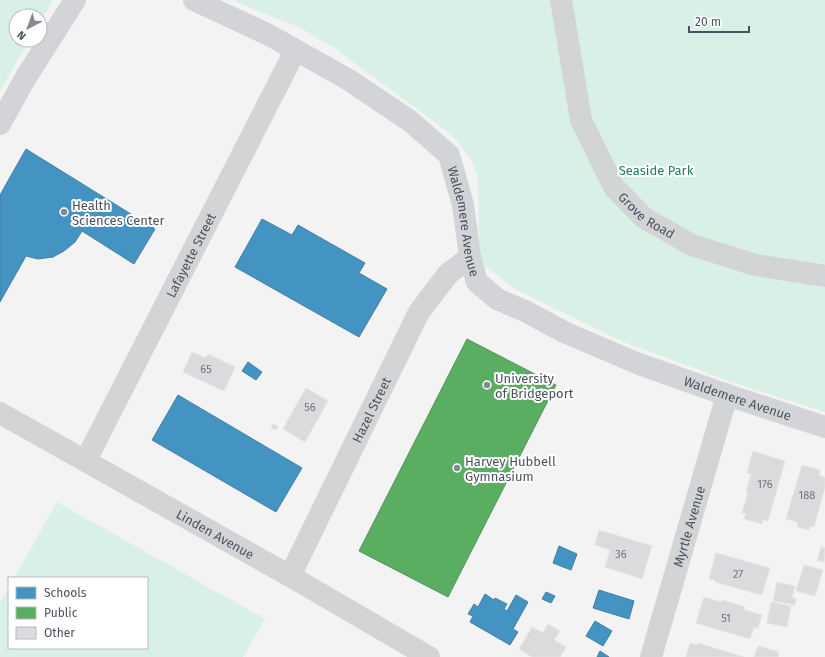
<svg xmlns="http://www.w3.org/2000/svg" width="825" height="657" viewBox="0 0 825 657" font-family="'Fira Sans',sans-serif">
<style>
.green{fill:#d9f0e6}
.schools{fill:#4393c3;stroke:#4580a5}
.public{fill:#5aae61;stroke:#569260}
.building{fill:#dbdbdd;stroke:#e5e5e6}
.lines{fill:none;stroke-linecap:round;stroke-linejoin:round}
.street{stroke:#d2d4d6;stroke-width:22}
.secondary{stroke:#d2d4d7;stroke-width:22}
.poi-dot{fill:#868a93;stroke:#fff;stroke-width:1.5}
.labels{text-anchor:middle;stroke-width:4;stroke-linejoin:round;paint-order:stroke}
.number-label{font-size:11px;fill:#707680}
.park-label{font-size:13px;fill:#1c7f5e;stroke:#fff}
.poi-label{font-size:13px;fill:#4b525f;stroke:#fff;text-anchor:start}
.street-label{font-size:13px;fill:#4b525f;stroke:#fff}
</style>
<rect width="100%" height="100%" fill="#f3f3f3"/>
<g class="green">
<polygon points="0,0 53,0 40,21 40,16 16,16 16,40 29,40 0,91"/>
<polygon points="233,0 825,0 825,412 726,380 621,341 515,289 484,265 479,250 478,178 471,159 451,134 334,48 299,27 259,12"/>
<polygon points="57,502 265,619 243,657 0,657 0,603 9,587 9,648 147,648 147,578 14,578"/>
</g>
<g class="schools">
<polygon points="26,149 155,229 134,264 82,231 75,242 64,251 53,257 38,259 26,256 0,302 0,195"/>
<polygon points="262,219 292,235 298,225 365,263 359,273 387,289 359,337 235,267"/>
<polygon points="248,362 262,372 256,380 242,371"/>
<polygon points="178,395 302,468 276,512 152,440"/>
<polygon points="559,546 577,554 571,570 553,563"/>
<polygon points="599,590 634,601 629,619 593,608"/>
<polygon points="546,592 555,596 551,603 542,599"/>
<polygon points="485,594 494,600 495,598 507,604 504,609 507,611 516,595 528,602 513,629 518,632 510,645 470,622 473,616 468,614 474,604 478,607"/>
<polygon points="595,621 612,631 603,646 586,636"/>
<polygon points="600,651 609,657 597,657"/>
</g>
<polygon class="public" points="467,339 556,385 448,597 359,551"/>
<g class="building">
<polygon points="192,352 206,358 208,354 235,367 224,391 183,372"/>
<polygon points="306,388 328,401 305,442 283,429"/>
<polygon points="273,424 278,426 276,430 271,428"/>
<polygon points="753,451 785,461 768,521 763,520 762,524 744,519 746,514 742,513 748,493 746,492 751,474 747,473"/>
<polygon points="802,465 820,470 819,475 825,478 825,487 814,527 810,526 809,530 797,527 798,522 786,519"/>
<polygon points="599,530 652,546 642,579 605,567 610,550 595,545"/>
<polygon points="821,547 825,548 824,562 817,561"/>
<polygon points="716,553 770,568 762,595 715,582 715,580 709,579"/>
<polygon points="804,565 823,570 815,596 796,591"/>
<polygon points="777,582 795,586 792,598 796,599 795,605 773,601"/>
<polygon points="704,597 721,602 722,600 745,607 744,610 762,615 758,628 754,627 750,639 696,623"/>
<polygon points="771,602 791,606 787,627 767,623"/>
<polygon points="548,624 560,631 554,640 566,647 560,657 532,657 519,649 532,627 543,633"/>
<polygon points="690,643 697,645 698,643 744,657 686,657"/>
<polygon points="759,646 779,652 778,657 754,657 757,648"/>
</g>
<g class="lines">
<g class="street">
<path id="s1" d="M561,0l20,120 33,67 30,31 48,27 63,20 70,11"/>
<path id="s2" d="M0,413l290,163 139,81"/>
<path id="s3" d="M86,460l209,-409"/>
<path id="s4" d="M290,576l129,-264 29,-38 22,-17"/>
<path id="s5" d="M651,657l76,-262"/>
</g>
<g class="secondary">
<path id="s6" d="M194,0l75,35 80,45 61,41 39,34 14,50 7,52 7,25 20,17 30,13 37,20 75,32 88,31 98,32"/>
<polyline points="0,124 26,77 75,0"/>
</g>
</g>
<g class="poi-dot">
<circle cx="64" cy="212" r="4"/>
<circle cx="487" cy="385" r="4"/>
<circle cx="457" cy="468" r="4"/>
</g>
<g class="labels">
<g class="number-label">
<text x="206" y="373">65</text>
<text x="310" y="411">56</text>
<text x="765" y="488">176</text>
<text x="807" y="499">188</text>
<text x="621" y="558">36</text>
<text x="738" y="578">27</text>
<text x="726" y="622">51</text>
</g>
<g class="park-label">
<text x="656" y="175">Seaside Park</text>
</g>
<g class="poi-label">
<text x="72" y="210">Health<tspan x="72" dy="15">Sciences Center</tspan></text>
<text x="495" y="383">University<tspan x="495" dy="15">of Bridgeport</tspan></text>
<text x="465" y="466">Harvey Hubbell<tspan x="465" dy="15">Gymnasium</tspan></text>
</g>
<g class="street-label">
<text dy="5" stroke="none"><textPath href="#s1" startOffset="240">Grove Road</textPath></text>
<text dy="5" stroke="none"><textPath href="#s6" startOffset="368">Waldemere Avenue</textPath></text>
<text dy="5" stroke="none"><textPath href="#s3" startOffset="230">Lafayette Street</textPath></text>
<text dy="5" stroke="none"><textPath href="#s6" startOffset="717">Waldemere Avenue</textPath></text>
<text dy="5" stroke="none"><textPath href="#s4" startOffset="185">Hazel Street</textPath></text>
<text dy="5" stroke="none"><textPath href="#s5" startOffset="136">Myrtle Avenue</textPath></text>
<text dy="5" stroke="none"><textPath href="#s2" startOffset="247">Linden Avenue</textPath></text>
</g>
</g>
<rect x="8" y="577" width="140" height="72" fill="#ffffff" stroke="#b7babf"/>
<rect x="16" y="587" width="20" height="12" fill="#4393c3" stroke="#b7babf"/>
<text x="44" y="597" font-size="12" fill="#4b525f">Schools</text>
<rect x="16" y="607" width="20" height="12" fill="#5aae61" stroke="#b7babf"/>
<text x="44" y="617" font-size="12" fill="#4b525f">Public</text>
<rect x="16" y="627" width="20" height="12" fill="#dbdbdd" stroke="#b7babf"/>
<text x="44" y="637" font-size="12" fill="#4b525f">Other</text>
<g transform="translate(28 28) rotate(221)"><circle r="19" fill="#ffffff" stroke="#b7babf"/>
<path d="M0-3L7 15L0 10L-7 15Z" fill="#868a93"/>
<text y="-6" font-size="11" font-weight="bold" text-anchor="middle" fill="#4b525f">N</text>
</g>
<path d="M689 26v6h60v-6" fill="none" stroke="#4b525f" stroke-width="2"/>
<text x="695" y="26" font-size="12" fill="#4b525f" stroke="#ffffff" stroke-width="3" paint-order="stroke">20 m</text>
</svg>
